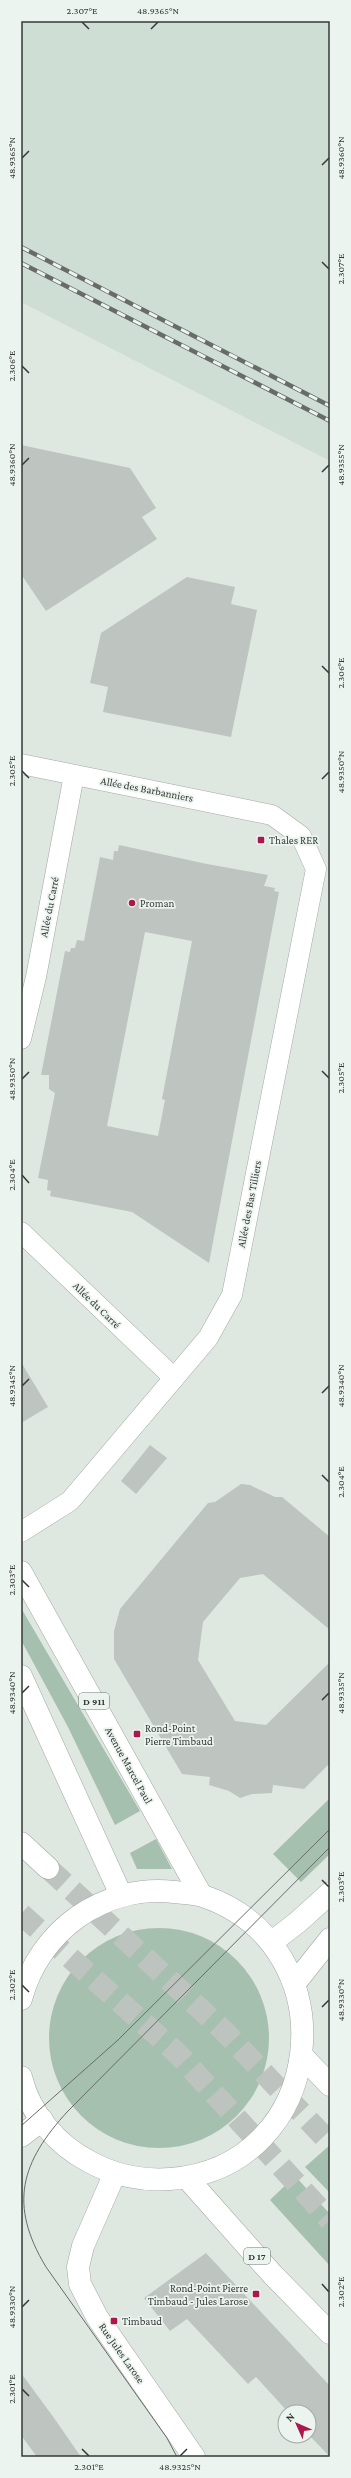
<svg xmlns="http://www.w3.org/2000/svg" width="351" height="2478" viewBox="0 0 351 2478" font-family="'Crimson Pro',serif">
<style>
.built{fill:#cfded4}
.green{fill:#a6c0af}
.building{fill:#bec5c0;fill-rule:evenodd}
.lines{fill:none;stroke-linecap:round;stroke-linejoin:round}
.highway-tunnel{stroke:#bdc4bf;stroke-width:22;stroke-dasharray:22 11;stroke-linecap:butt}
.street-casing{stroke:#a2a9a4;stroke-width:21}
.secondary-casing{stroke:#a2a9a4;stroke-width:23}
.primary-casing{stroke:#a2a9a4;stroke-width:23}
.highway-casing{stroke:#a2a9a4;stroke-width:23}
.street{stroke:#fff;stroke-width:20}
.secondary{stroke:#fff;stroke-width:22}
.primary{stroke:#fff;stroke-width:22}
.highway{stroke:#fff;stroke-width:22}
.tram{stroke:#686c69;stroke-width:1}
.rail-casing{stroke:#686c69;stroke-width:4.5}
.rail{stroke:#ecf4ef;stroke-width:3;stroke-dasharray:9;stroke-linecap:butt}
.ticks{fill:none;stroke:#363937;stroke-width:1.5}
.poi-dot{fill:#ab184e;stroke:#ecf4ef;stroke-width:1.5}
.labels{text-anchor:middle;stroke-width:3.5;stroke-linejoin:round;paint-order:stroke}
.shield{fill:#ecf4ef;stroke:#6d716e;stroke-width:1}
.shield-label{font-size:10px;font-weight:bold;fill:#363937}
.street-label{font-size:11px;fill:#363937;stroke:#ecf4ef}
.poi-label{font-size:11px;fill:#363937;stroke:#ecf4ef;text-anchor:start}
.neatline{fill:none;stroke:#363937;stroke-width:1.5}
.ticks-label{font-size:10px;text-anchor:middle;fill:#363937}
</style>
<rect width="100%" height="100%" fill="#dfe7e1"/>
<polygon class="built" points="21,21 330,21 330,461 21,302"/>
<g class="green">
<polygon points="21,1608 140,1811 115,1825 68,1727 21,1640"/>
<polygon points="330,1798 330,1854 301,1882 273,1854"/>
<polygon points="156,1839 172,1869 137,1869 130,1853"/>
<circle cx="159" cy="2038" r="110"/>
<polygon points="330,2145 330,2193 305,2167"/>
<polygon points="295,2176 330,2214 330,2266 270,2200"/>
</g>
<g class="building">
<polygon points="21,445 130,468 156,508 142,517 157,539 46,611 21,574"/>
<polygon points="187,577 235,587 231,604 257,610 231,737 103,712 108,687 90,683 101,633"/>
<path d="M119,845l88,19 61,11 -4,11 11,2 -1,3 5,1 -70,371 -77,-51 -82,-16 1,-5 -4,-1 1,-10 -10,-2 17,-85 -6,-4v-14h-8l24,-124 5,1 1,-4h4l2,-8 7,1 16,-84 13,3 1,-9h4zM145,932l47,9 -30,158 3,1 -7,36 -51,-10z"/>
<polygon points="21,1362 48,1407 21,1423"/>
<polygon points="150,1445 167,1458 136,1494 121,1481"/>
<polygon points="241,1484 250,1485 275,1497 282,1497 330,1537 330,1630 263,1574 240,1578 203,1622 198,1660 235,1721 266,1725 330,1662 330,1763 304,1789 273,1785 272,1793 252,1794 240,1798 229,1791 209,1785 210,1777 182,1774 114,1659 114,1631 120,1609 208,1503 215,1502"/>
<polygon points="206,2253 330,2386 330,2457 309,2435 309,2412 288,2412 256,2377 248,2384 187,2319 170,2331 144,2298"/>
<polygon points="21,2373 54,2418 81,2457 37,2457 21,2435"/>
</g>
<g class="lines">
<g class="highway-tunnel">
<polyline points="48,1868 223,2030 330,2143"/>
<polyline points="21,1914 177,2053 330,2220"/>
</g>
<defs>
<g id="street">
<polyline points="21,764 272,815 301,836 316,869 232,1295 208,1338 70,1501 21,1532"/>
<polyline points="21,1039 36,977 74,775"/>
<polyline points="21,1232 174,1378"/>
</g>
<g id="secondary">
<polyline points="272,1942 298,1922 330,1893"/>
<polyline points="295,1983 330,1939"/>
<polyline points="21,2136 42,2120"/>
<polyline points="115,2173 83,2246 78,2267 80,2284 97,2317 194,2457"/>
</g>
<g id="primary">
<polyline points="21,1572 201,1895"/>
<polyline points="21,1676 121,1895"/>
<path d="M21,1999c18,-68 82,-115 153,-107 9,1 20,1 29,4 148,50 125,272 -33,283 -27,2 -56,-4 -80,-17 -33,-17 -60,-48 -69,-85"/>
<polyline points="302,2056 330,2085"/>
<polyline points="187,2178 273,2275 330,2333"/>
</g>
<polyline id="highway" points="21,1843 48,1868"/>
</defs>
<use href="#street" class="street-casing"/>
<use href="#secondary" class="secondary-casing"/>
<use href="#primary" class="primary-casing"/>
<use href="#highway" class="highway-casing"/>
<use href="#street" class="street"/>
<use href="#secondary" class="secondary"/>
<use href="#primary" class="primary"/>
<use href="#highway" class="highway"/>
<g class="tram">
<polyline points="21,2126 118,2040 330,1829"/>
<path d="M177,2457l-10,-19 -121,-171c-38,-63 -25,-105 22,-156l262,-264"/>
</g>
<defs>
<g id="rail">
<polyline points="21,247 330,406"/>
<polyline points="21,263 330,421"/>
</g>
</defs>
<use href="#rail" class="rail-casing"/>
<use href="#rail" class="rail"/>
</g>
<path class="ticks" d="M82,22l7,7M151,29l7,-7M22,158l7,-7M322,165l7,-7M322,262l7,7M22,366l7,7M22,465l7,-7M322,472l7,-7M322,666l7,7M22,771l7,7M322,779l7,-7M322,1071l7,7M22,1079l7,-7M22,1175l7,8M22,1386l7,-7M322,1393l7,-7M322,1475l7,7M22,1580l7,7M22,1693l7,-7M322,1700l7,-7M322,1880l7,7M22,1985l7,7M322,2007l7,-7M322,2284l7,8M22,2307l7,-7M22,2389l7,7M82,2449l7,7M180,2456l7,-7"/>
<g class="poi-dot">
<rect x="257" y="836" width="8" height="8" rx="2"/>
<circle cx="132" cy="903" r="4"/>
<rect x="133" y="1730" width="8" height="8" rx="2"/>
<rect x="252" y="2290" width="8" height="8" rx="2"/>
<rect x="110" y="2317" width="8" height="8" rx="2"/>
</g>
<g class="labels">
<g class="shield">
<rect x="79" y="1693" width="30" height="16" rx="3"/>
<rect x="244" y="2248" width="26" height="16" rx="3"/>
</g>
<g class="shield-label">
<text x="94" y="1705">D 911</text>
<text x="257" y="2260">D 17</text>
</g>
<g class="street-label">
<text transform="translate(147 789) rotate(11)" y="4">Allée des Barbanniers</text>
<text transform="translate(49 907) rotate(-79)" y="4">Allée du Carré</text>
<text transform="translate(249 1204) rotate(-79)" y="4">Allée des Bas Tilliers</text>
<text transform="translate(97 1305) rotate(44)" y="4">Allée du Carré</text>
<text transform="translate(129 1765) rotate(61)" y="4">Avenue Marcel Paul</text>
<text transform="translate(122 2353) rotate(55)" y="4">Rue Jules Larose</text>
</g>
<g class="poi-label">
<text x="269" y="844">Thales RER</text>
<text x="140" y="907">Proman</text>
<text x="145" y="1732">Rond-Point<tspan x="145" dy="13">Pierre Timbaud</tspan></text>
<text x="248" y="2292" text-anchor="end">Rond-Point Pierre<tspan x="248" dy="13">Timbaud - Jules Larose</tspan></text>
<text x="122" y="2325">Timbaud</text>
</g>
</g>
<rect width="351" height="2478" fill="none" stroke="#ecf4ef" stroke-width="44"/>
<g transform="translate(297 2424) rotate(315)"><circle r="19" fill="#ecf4ef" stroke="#a3a9a5"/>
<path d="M0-3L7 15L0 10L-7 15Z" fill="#ab184e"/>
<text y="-6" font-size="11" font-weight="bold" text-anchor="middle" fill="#363937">N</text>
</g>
<rect x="22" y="22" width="307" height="2434" class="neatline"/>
<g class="ticks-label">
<text x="82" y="14">2.307°E</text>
<text x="158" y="14">48.9365°N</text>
<text transform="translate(11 158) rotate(-90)" y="4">48.9365°N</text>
<text transform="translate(340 158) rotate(-90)" y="4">48.9360°N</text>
<text transform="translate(340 269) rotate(-90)" y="4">2.307°E</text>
<text transform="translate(11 366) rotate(-90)" y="4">2.306°E</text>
<text transform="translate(11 465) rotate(-90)" y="4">48.9360°N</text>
<text transform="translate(340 465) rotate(-90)" y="4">48.9355°N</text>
<text transform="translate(340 673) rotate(-90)" y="4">2.306°E</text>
<text transform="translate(11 771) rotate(-90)" y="4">2.305°E</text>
<text transform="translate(340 772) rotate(-90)" y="4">48.9350°N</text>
<text transform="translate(340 1078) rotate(-90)" y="4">2.305°E</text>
<text transform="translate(11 1079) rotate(-90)" y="4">48.9350°N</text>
<text transform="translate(11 1175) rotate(-90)" y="4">2.304°E</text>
<text transform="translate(11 1386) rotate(-90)" y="4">48.9345°N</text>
<text transform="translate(340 1386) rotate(-90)" y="4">48.9340°N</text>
<text transform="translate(340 1482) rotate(-90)" y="4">2.304°E</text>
<text transform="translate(11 1580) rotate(-90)" y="4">2.303°E</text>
<text transform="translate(11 1693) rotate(-90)" y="4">48.9340°N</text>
<text transform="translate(340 1693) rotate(-90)" y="4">48.9335°N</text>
<text transform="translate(340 1887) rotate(-90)" y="4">2.303°E</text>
<text transform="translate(11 1985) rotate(-90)" y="4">2.302°E</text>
<text transform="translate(340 2000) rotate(-90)" y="4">48.9330°N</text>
<text transform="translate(340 2292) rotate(-90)" y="4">2.302°E</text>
<text transform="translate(11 2307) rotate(-90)" y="4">48.9330°N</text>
<text transform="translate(11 2389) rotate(-90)" y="4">2.301°E</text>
<text x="89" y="2470">2.301°E</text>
<text x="180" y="2470">48.9325°N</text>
</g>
</svg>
